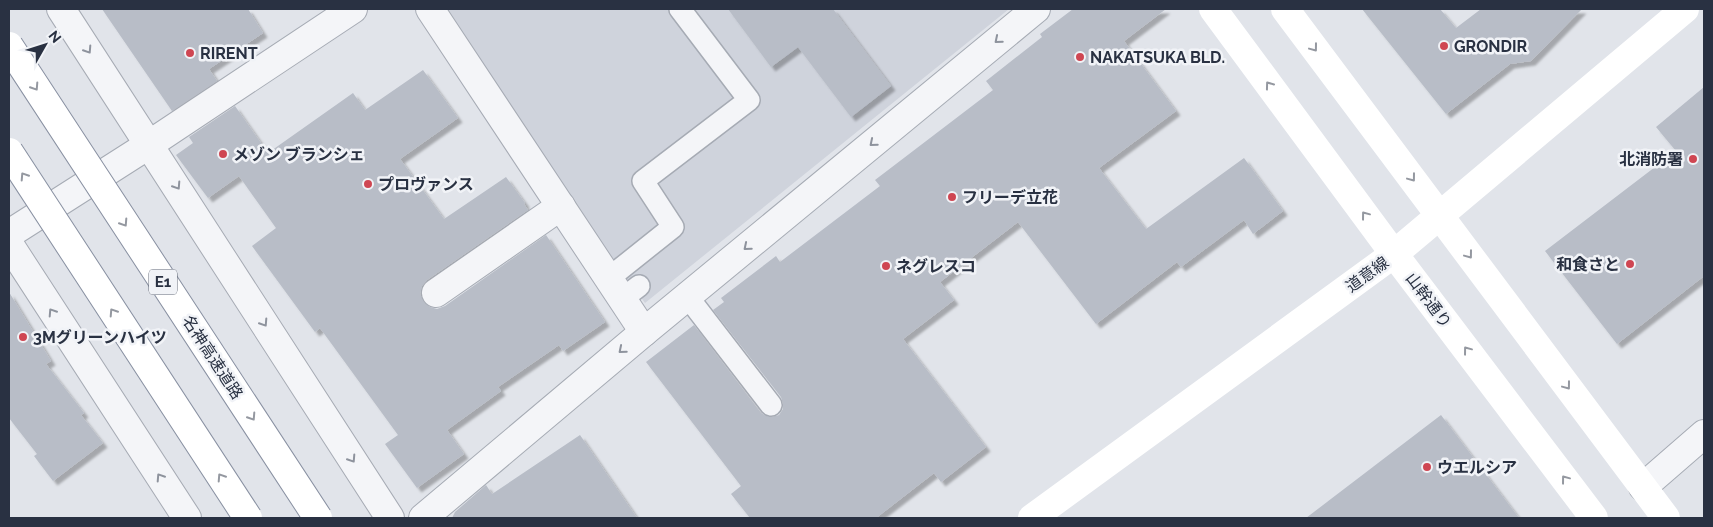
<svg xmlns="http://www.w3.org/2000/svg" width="1713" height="527" viewBox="0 0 1713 527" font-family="Raleway,'Noto Sans JP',sans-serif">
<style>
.built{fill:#cfd3dc}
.building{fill:#b8bdc7;filter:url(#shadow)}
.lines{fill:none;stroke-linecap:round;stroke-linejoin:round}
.lane-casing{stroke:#a6abb4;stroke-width:24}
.street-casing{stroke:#a6abb4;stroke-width:30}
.lane{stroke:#f4f5f8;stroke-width:21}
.street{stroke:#f4f5f8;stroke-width:28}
.secondary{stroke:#fff;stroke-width:28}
.highway-bridge-casing{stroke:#8890a1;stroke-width:30;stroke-linecap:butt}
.highway-bridge{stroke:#fff;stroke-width:28}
.oneway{stroke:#8e939d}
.oneway2{stroke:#9498a0}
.poi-dot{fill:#cf4652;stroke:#f1f3f7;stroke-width:2}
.labels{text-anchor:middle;stroke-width:5;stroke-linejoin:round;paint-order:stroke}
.shield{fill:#f1f3f7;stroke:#656b78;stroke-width:1}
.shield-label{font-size:15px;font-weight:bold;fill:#293142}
.poi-label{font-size:16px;font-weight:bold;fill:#293142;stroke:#f1f3f7;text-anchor:start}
.street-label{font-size:16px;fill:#293142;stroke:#f1f3f7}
</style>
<defs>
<filter id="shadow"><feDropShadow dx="4.5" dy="4.5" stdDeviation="1" flood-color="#0004"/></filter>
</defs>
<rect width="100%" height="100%" fill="#e1e4ea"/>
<polygon class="built" points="441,9 1009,9 645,303 635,289 609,278"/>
<g class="building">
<polygon points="102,9 248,9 263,33 209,69 217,81 172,111"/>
<polygon points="728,9 833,9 891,86 851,117 798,47 771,67"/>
<polygon points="1073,9 1166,9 1124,41 1176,111 1099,168 1146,229 1244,158 1283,211 1253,234 1244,220 1181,267 1177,262 1096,324 1018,222 940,282 954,300 903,339 986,447 941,482 934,473 876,518 750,518 731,494 741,486 646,362 694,325 761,413 766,416 772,417 779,415 783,409 783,404 781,397 713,310 724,302 721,298 776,256 780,262 880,186 875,180 993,90 986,81 1042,37 1040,34"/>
<polygon points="1362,9 1440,9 1456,28 1481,9 1582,9 1531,61 1510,64 1446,114"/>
<polygon points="423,70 458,118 400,159 444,219 506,177 525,203 524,204 528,210 427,280 422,286 420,294 424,302 430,307 437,309 445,306 546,235 605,322 563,351 559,345 498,387 501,391 447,430 464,454 417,488 385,444 398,435 320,328 315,332 252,246 276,228 239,176 208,198 176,155 193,143 189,137 235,106 268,153 353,93 365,110"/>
<polygon points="1704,87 1704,276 1617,344 1545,251 1676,151 1656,127"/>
<polygon points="9,292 51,361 46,364 84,413 81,415 103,443 53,481 34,456 37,454 9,418"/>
<polygon points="1441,415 1519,518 1306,518"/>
<polygon points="580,435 637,518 452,518 455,512 486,485 492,494"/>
</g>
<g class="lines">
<defs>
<g id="lane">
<polyline points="609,278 673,227 643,181 749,100 680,9"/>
<polyline points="687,296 771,405"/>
<polyline points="622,299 639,286"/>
</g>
<g id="street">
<polyline points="61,9 390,518"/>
<polyline points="430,9 644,332"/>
<polyline points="9,234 150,144 353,9"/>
<polyline points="9,244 187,518"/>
<polyline points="436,293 561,206"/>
<polyline points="1643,487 1704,434"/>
<polyline points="423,518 644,332 1036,9"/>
</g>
</defs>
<use href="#lane" class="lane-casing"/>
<use href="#street" class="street-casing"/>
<use href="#lane" class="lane"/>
<use href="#street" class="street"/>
<g class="secondary">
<polyline points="1213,9 1394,254 1594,518"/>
<polyline points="1285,9 1666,518"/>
<polyline points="1032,518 1394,254 1685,9"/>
</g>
<defs>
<g id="highway-bridge">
<polyline points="9,46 318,518"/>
<polyline points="9,152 248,518"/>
</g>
</defs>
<use href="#highway-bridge" class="highway-bridge-casing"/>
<use href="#highway-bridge" class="highway-bridge"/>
</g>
<defs><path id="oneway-chevron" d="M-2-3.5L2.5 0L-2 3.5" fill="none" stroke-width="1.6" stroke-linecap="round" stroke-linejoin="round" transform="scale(1.25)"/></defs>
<g class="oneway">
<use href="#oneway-chevron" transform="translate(998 40) rotate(140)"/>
<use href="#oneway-chevron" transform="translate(88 50) rotate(57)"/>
<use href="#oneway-chevron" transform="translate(873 143) rotate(140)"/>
<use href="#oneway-chevron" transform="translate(177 186) rotate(57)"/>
<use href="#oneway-chevron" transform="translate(747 247) rotate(140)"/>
<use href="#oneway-chevron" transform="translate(52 312) rotate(-123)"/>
<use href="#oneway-chevron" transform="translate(264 323) rotate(57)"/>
<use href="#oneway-chevron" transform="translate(622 350) rotate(140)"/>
<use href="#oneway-chevron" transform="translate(352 459) rotate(57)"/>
<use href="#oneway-chevron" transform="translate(160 477) rotate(-123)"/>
</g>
<g class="oneway2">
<use href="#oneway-chevron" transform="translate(1314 48) rotate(53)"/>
<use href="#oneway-chevron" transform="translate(1269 85) rotate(-126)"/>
<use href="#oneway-chevron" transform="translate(35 87) rotate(57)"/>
<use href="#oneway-chevron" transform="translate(24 176) rotate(-123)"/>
<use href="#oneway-chevron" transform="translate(1412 178) rotate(53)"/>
<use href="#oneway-chevron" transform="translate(1365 215) rotate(-127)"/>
<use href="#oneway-chevron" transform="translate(124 223) rotate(57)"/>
<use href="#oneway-chevron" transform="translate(1469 255) rotate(53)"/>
<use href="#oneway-chevron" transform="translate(113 312) rotate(-123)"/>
<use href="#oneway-chevron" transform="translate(1467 350) rotate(-127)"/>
<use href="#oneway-chevron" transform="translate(1567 386) rotate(53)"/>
<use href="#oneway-chevron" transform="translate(252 417) rotate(57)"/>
<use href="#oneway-chevron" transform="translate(221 477) rotate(-123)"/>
<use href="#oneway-chevron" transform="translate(1565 479) rotate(-127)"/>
</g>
<g class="poi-dot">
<circle cx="1444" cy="46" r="5"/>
<circle cx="190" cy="53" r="5"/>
<circle cx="1080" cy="57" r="5"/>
<circle cx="223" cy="154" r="5"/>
<circle cx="1693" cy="159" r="5"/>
<circle cx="368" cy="184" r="5"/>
<circle cx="952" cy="197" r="5"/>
<circle cx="1630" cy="264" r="5"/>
<circle cx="886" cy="266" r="5"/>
<circle cx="23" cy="337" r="5"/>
<circle cx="1427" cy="467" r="5"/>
</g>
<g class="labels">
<rect class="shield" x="149" y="269.5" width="28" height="25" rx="4"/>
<g class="shield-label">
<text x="163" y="287">E1</text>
</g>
<g class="poi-label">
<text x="1454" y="52">GRONDIR</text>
<text x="200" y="59">RIRENT</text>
<text x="1090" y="63">NAKATSUKA BLD.</text>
<text x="233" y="160">メゾン ブランシェ</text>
<text x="1683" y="165" text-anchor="end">北消防署</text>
<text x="378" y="190">プロヴァンス</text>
<text x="962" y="203">フリーデ立花</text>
<text x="1620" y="270" text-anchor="end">和食さと</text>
<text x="896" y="272">ネグレスコ</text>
<text x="33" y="343">3Mグリーンハイツ</text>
<text x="1437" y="473">ウエルシア</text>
</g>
<g class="street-label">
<text transform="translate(1367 274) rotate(-36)" y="6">道意線</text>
<text transform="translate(1429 300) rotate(53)" y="6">山幹通り</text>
<text transform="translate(213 357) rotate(57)" y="6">名神高速道路</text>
</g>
</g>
<rect width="1713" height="527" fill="none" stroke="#293142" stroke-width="20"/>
<g transform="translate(45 45) rotate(51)" stroke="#f1f3f7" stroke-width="4" paint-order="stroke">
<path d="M0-4L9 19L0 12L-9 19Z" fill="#293142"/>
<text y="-8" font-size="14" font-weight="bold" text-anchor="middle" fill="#293142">N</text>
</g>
</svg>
